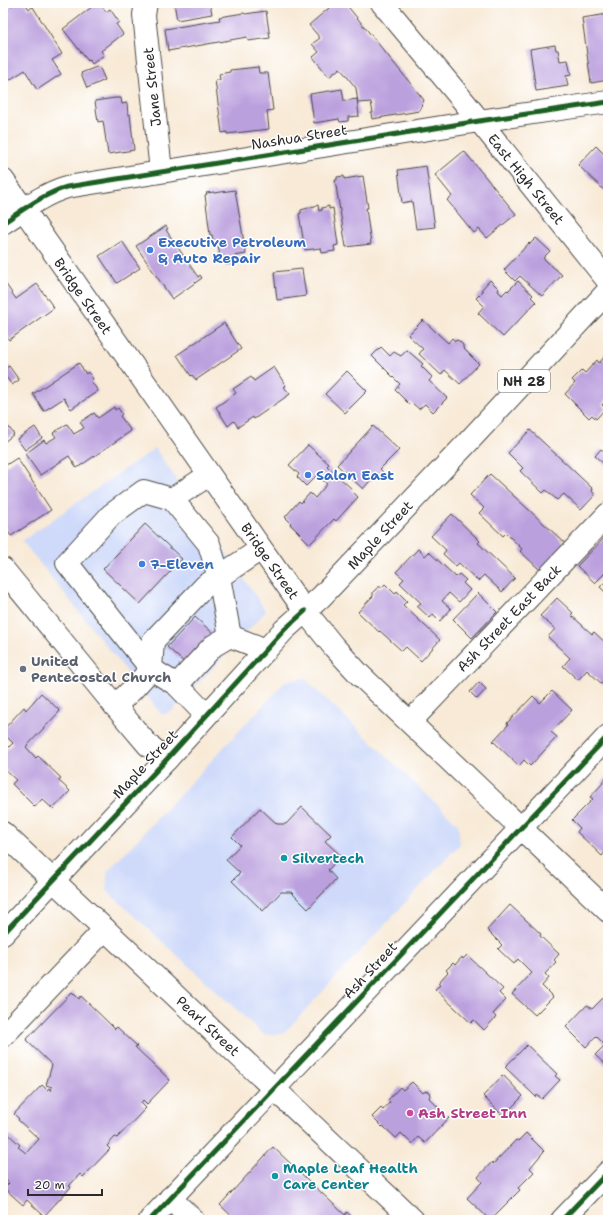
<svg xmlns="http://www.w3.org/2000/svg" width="611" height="1223" viewBox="0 0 611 1223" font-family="'Shantell Sans',sans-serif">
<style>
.built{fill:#cfdafa}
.building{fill:#bba0de}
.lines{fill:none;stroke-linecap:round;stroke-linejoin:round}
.minor-casing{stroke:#4a4845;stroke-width:24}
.major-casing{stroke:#4a4845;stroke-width:24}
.minor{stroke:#fff;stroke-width:22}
.major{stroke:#fff;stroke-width:22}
.cycleway-casing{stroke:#fff;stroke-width:8}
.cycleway{stroke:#1b5e20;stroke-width:5}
.shop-dot{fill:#3f7fe0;stroke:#fff;stroke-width:1.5}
.worship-dot{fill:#6b7280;stroke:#fff;stroke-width:1.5}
.culture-dot{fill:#0f9aa8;stroke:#fff;stroke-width:1.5}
.hotel-dot{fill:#d1479c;stroke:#fff;stroke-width:1.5}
.labels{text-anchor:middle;stroke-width:3;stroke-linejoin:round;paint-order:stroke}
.shield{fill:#fff;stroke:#6b6b6b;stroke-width:1}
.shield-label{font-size:13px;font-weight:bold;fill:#2b2b2b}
.street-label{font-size:14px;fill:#2b2b2b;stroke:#fff}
.shop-label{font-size:14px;font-weight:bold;fill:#366cbe;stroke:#fff;text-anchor:start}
.worship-label{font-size:14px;font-weight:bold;fill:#5b616d;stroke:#fff;text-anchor:start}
.culture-label{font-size:14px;font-weight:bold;fill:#0d838f;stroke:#fff;text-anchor:start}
.hotel-label{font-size:14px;font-weight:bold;fill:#b23c85;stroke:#fff;text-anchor:start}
</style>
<rect width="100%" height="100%" fill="#fff"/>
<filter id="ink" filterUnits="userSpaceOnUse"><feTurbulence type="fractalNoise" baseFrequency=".025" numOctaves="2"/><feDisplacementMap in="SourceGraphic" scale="8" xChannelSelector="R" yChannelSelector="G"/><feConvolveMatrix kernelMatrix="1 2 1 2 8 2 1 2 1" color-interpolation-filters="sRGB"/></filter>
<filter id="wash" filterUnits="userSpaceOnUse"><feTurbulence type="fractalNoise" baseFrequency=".012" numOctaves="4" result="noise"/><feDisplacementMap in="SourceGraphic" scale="16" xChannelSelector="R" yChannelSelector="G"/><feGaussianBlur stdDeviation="0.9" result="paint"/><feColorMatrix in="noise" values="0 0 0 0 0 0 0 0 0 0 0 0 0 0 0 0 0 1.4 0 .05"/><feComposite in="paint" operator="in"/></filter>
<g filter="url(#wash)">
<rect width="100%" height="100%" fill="#f8ead7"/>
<g class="built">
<polygon points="155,448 266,611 172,711 162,715 22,541"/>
<polygon points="304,678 458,824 460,844 283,1034 264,1035 107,891 107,872 285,682"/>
</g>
<g id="blocks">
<g class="building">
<polygon points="9,3 11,6 15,3 25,3 29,9 33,7 62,54 52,60 61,74 37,90 25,70 3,84 3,7"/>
<polygon points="97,3 100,3 106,12 110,9 119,22 116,24 123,34 101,51 104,55 92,64 89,60 88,61 63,29"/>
<polygon points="174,3 210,3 212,14 177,20"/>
<polygon points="279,3 300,3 300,4 285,6"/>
<polygon points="335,3 345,3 424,100 419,111 372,119 371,113 373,113 371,102 358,103 356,88 340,68 329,77 313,57 319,52 312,44 320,38 309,25"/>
<polygon points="266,11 270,38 248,41 247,37 168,51 165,29 220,20 219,17 244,13 245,14"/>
<polygon points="608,14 608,80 591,83 582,18"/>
<polygon points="555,45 556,50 558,50 560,61 568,60 571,75 566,76 568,86 536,91 530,49"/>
<polygon points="99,66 105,80 87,88 81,73"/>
<polygon points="258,67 259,73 268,73 273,110 267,111 269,129 227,134 227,132 222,133 215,80 220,80 219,74 230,72 230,70"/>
<polygon points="342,89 344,101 357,99 359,116 348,117 348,121 340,122 339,119 314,123 310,94"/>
<polygon points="115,98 121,98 122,104 127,103 128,115 130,114 134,150 108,154 103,121 98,122 95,101"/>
<polygon points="596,146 608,158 608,194 578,165"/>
<polygon points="464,151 516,214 487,238 479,229 474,233 447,200 452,196 435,175"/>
<polygon points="426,166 435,227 416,229 412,201 402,203 398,170"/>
<polygon points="344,176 344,179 363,176 368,208 366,208 371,244 346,247 335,180 337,180 337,177"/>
<polygon points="235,190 246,254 234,256 235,263 226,265 226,257 220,258 218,244 214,245 212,235 210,235 205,195 207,194 206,193 214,192 214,193"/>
<polygon points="318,205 319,211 322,210 322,208 329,206 329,209 333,208 338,245 334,246 335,251 322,253 321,248 305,250 299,214 301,213 301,210"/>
<polygon points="166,226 168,229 166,230 198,277 200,275 202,278 172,299 136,246"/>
<polygon points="536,238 550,251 543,258 562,275 542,296 520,276 515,281 504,270 529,243 530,244"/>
<polygon points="122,241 140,268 117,283 99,256"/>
<polygon points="302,269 306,296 277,300 274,272"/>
<polygon points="490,280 499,289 498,291 502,295 507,290 508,291 518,281 533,295 531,297 536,302 503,337 478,313 484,306 476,298 483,291 481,290"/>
<polygon points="5,283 16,299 37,284 54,308 9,340 3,332 3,284"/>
<polygon points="423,320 448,343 452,338 455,341 458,340 463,345 463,348 479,364 460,384 445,370 441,375 419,354 423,349 408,335"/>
<polygon points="224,323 241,349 196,380 192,375 191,376 177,355"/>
<polygon points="381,347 390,356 394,352 401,356 407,350 423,364 421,366 432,377 429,381 447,398 433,412 425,404 419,409 411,402 409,404 395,390 400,384 372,356"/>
<polygon points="608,353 608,398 602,405 606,408 596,419 592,415 589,418 565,394 575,383 572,380 582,370 585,373 597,360 599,363"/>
<polygon points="79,363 86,374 88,372 93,379 91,381 98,391 71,409 64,398 44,411 33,394"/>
<polygon points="9,366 19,380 12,385 3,373 3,370"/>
<polygon points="274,367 286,386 284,387 290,394 254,419 253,417 238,427 234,421 228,426 216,407 236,393 233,389 251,377 254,381"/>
<polygon points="347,371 367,391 345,413 325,394"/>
<polygon points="114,407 115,410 118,408 122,414 120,416 131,431 77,468 69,456 40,475 25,454 44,440 46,443 56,437 53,433 67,424 74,434 84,428 80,422 94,413 98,418"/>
<polygon points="3,420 14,434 3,443"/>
<polygon points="373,426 399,450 380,469 383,472 378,478 375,475 363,489 337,465"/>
<polygon points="35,427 42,438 25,450 17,439"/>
<polygon points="530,430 593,489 592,491 595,495 581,510 564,494 557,500 546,490 543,493 520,471 523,468 508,453"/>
<polygon points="308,445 329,464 327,466 353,490 352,491 358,497 336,521 334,519 310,544 290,524 291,523 285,517 299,501 301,503 310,493 315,498 327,484 317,475 306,486 297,477 299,474 289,465"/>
<polygon points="601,449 608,455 608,461 605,465 595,456"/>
<polygon points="17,458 51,510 11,536 3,525 3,467"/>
<polygon points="490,474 566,544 541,571 520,551 522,549 506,533 503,536 479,513 484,508 470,495"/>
<polygon points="452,514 480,541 478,543 515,578 502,592 484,575 478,581 459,563 456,566 443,554 446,550 431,536"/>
<polygon points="145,524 182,559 140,604 103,569"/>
<polygon points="604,538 608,541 608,570 595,583 577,566"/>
<polygon points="418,549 425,556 429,552 456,577 459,574 466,580 463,583 470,590 459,602 449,593 442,601 451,609 440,621 433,614 430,618 417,606 421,603 400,583 404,579 396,572"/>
<polygon points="608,579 608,595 600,587"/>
<polygon points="385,584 395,594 397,591 407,601 403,605 440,640 421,661 406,647 402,651 380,631 379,632 358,612 373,596 373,592 378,587 382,587"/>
<polygon points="478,593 497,612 472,638 453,619"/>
<polygon points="557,598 573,613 571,615 592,634 594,632 608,645 608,679 603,685 587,670 578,680 563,666 570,658 548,637 555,629 540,616"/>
<polygon points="195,617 215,635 187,665 167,647"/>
<polygon points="479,682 486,689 477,699 470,692"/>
<polygon points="552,691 572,710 551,732 557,737 530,766 524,760 519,766 493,741 508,725 507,723 533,696 540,703"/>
<polygon points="41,693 60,711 26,747 36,758 38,756 61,778 58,780 70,791 53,809 42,799 35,807 12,784 16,780 3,768 3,753 13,743 3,733 3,730 24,707 26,710"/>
<polygon points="608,775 608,855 605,852 602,856 577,832 580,828 572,820 593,799 590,797 603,783 602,782"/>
<polygon points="302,807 331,835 325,841 341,856 328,870 336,879 308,909 291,892 281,892 263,911 232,881 240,873 226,860 240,845 232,837 260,808 277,824 286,824"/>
<polygon points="510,905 541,934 540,936 559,954 554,960 556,962 545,974 549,978 542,986 553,997 535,1015 512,994 532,973 518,959 514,964 498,949 502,945 487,930"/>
<polygon points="467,955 503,989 499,993 506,1000 493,1014 496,1017 484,1030 474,1020 471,1023 435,989 440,985 438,983 448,972 446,970 453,963 455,965 462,957 463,959"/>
<polygon points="72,992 79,999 81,996 115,1029 117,1027 137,1046 135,1047 170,1080 147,1104 143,1100 141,1103 146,1108 117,1138 115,1137 107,1146 110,1149 83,1177 80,1174 69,1186 71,1187 44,1216 27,1200 23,1205 4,1188 9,1183 3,1178 3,1129 20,1145 18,1147 26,1153 39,1139 18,1120 19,1119 14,1114 42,1085 47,1090 49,1088 51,1091 52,1087 46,1085 52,1065 26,1040"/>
<polygon points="603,998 608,1003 608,1067 595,1055 605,1045 596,1036 586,1047 566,1027 587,1005 592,1009"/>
<polygon points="527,1045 557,1074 555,1076 560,1080 542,1099 537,1095 536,1097 505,1067"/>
<polygon points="503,1075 523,1096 503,1116 483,1096"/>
<polygon points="412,1082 423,1093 425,1091 429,1092 430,1095 429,1098 449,1118 425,1143 418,1137 412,1144 401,1133 396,1138 383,1126 382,1127 372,1117 381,1108 383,1110 390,1102 388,1100 400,1087 403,1090"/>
<polygon points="526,1133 544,1151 530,1168 534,1172 518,1188 520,1190 490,1220 467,1198 482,1182 478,1177 492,1162 493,1164 516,1140 518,1141"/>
<polygon points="273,1147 345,1215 347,1212 355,1220 236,1220 220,1205"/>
</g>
</g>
</g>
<g filter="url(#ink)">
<use href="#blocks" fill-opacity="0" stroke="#4a4845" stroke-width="1"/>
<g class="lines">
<defs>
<g id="minor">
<polyline points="146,3 144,15 161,171"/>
<polyline points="382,3 465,103 608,281"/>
<path d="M3,223c20,-13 40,-29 64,-36l412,-66 129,-19"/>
<polyline points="172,499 209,544 219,577 230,636"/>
<polyline points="3,569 115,706 148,745 167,759"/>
<polyline points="177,685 213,646 230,636 266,650"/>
<polyline points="115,706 133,689 151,669 153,641 205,586 261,549"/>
<polyline points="206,715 177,685 151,669 67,563 111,515 144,491 172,499 209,475"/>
<polyline points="410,722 608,514"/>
<polyline points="3,833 413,1220"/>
<polyline points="3,1036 105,929"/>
<polyline points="170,1198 193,1220"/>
<polyline points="150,1220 608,736"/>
</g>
<g id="major">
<polyline points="3,180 305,611 334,647 360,675 608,911"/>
<polyline points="3,934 167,759 284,630 321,597 468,442 608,291"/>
<polyline points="562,1220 608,1172"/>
</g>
</defs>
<use href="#minor" class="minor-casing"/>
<use href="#major" class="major-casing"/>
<use href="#minor" class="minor"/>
<use href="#major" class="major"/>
<defs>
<g id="cycleway">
<path d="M3,223c20,-13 40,-29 64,-36l412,-66 129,-19"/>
<polyline points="3,934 167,759 284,630 305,611"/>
<polyline points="150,1220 608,736"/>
<polyline points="562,1220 608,1172"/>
</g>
</defs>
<use href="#cycleway" class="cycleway-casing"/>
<use href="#cycleway" class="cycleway"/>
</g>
</g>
<g class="shop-dot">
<circle cx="150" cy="250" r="4"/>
<circle cx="308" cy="475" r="4"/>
<circle cx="142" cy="564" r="4"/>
</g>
<circle class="worship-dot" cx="23" cy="669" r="4"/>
<g class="culture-dot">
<circle cx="284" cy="858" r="4"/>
<circle cx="275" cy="1176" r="4"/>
</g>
<circle class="hotel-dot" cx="410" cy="1113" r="4"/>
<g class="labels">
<rect class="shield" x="498" y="370" width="52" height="22" rx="3"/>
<g class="shield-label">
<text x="524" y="386">NH 28</text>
</g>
<g class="street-label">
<text transform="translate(152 87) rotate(-96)" y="5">Jane Street</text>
<text transform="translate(299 137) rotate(-9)" y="5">Nashua Street</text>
<text transform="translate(526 179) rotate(51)" y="5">East High Street</text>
<text transform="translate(83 296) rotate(55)" y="5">Bridge Street</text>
<text transform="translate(380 535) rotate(-47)" y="5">Maple Street</text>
<text transform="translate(270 561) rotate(55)" y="5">Bridge Street</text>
<text transform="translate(509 618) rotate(-46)" y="5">Ash Street East Back</text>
<text transform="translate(145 764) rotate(-47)" y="5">Maple Street</text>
<text transform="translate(370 970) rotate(-47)" y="5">Ash Street</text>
<text transform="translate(208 1026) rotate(43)" y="5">Pearl Street</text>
</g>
<g class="shop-label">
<text x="158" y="247">Executive Petroleum<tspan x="158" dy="16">&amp; Auto Repair</tspan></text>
<text x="316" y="480">Salon East</text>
<text x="150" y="569">7-Eleven</text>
</g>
<g class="worship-label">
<text x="31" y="666">United<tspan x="31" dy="16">Pentecostal Church</tspan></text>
</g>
<g class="culture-label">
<text x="292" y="863">Silvertech</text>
<text x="283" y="1173">Maple Leaf Health<tspan x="283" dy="16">Care Center</tspan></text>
</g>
<g class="hotel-label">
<text x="418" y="1118">Ash Street Inn</text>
</g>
</g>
<rect width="611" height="1223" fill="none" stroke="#fff" stroke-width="16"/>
<path d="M28 1189v6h74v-6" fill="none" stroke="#2b2b2b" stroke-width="2"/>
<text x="34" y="1189" font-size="12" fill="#2b2b2b" stroke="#ffffff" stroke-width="3" paint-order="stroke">20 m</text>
</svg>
